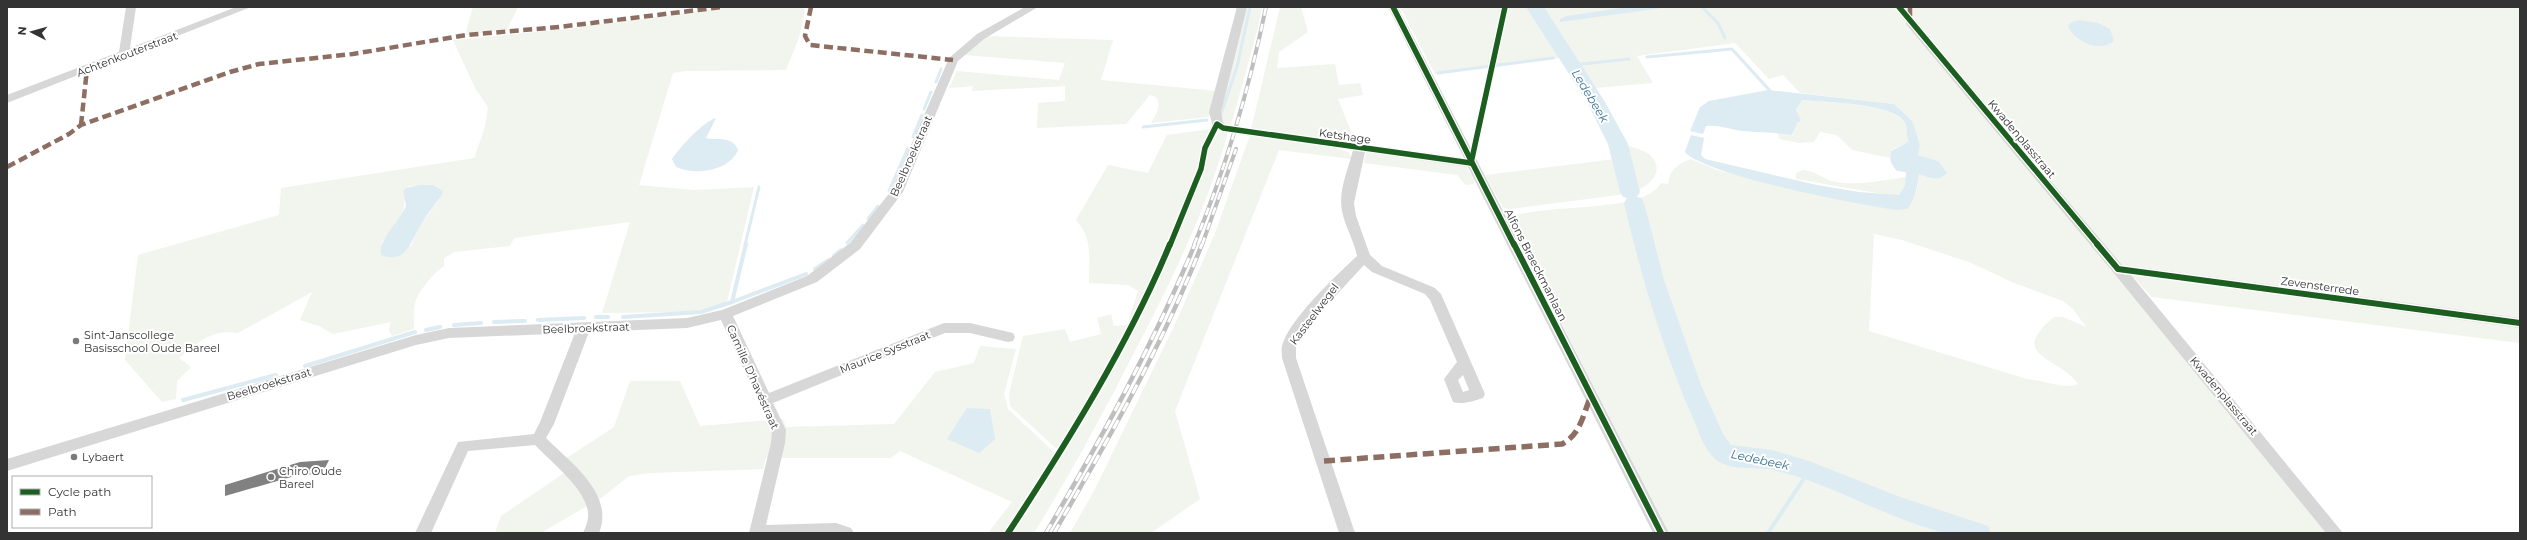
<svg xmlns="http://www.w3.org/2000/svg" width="2527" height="540" viewBox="0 0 2527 540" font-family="Montserrat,sans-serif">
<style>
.green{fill:#f1f5ed;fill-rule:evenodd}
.water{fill:#ddebf3}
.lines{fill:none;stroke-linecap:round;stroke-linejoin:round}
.stream-far1{stroke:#ddebf3;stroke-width:3}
.stream{stroke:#ddebf3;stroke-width:4}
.river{fill:#ddebf3;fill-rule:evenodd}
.building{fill:#818181}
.minor{fill:#d7d7d7;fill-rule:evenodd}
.rail-far1-casing{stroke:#bebebe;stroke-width:4}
.rail-casing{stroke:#bebebe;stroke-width:4.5}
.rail-far1{stroke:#fff;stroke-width:2.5;stroke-dasharray:8;stroke-linecap:butt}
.rail{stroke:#fff;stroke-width:3;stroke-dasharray:10;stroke-linecap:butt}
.quiet-far1{stroke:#8d6e63;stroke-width:4.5;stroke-dasharray:9 4.5;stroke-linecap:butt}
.quiet{stroke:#8d6e63;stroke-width:5.5;stroke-dasharray:11 5.5;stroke-linecap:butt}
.cycleway-far1-casing{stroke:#fff;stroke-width:8}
.cycleway-casing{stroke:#fff;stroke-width:9}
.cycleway-far1{stroke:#1b5e20;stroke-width:5.5}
.cycleway{stroke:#1b5e20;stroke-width:6}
.poi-dot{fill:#7a7a7a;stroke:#fff;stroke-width:1.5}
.labels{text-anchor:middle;stroke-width:4;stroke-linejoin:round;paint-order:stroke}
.street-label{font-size:11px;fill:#333;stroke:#fff}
.poi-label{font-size:11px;fill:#333;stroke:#fff;text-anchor:start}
.water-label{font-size:12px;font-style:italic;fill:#3f7597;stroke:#fff}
</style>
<rect width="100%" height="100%" fill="#fff"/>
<g class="green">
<polygon points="473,7 518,7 507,30 465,35"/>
<path d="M730,7h73l2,4 -6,27 -13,32 -100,1 -13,2 -34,112 55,5 60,-3 -27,115 -35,10 -90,1 28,-91 -116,16 -4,8 -56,6 -10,6v8c-11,8 -25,24 -29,37 -2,8 -1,18 -1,26l-22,7 -3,-6 2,-8 -58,12 -14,-8 -19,-6 12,-28 -74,41c-27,-4 -39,9 -59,25l12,9 -14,14 -1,18 -14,3 -37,-42 13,-105 141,-40 2,-27 193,-30 11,-31 3,-20 -13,-19 -22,-48 113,-11zM427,185l15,10 -24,34 -7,17 -30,-3c14,-16 28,-28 22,-50l6,-7z"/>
<polygon points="1247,7 1262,7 1258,28 1231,125 1224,125 1219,109"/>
<polygon points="1280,7 1301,7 1308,32 1279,52 1277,68 1335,64 1339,85 1360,83 1363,95 1338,99 1356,144 1251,130"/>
<path d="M1400,7h130l18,22 11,22 11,-1 -19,-32 -10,-11h979v336l-368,-46 -18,-19 -13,2 207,253h-659l-160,-312 1,-3c33,-16 133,-3 151,-35l7,1c2,-15 10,-20 23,-25l26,11 97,24 81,16 16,-5 6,-15 2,-17 19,-12 -20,-6 2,-10 -26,-41 -94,-11 -17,-18 -14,4 -34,-36 -98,13 16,27 -58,5 27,56c9,3 25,6 31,14 13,19 -12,33 -27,36l-115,15 -8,-1 -18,-33 130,-16 -2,-15 -25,-44 -28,-42 -125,16zM1874,234l28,6 67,22 45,21 49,18 10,8 13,18 -23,-10h-9c-48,40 6,40 24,67 -15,6 -35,-4 -51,-5l-158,-48z"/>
<path d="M987,36l126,4 -12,40 116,11 -8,26 -58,6c5,-8 11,-17 5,-26l-6,-2 -24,29 -89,4 1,-25 27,-2v-15l-93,5 1,-5 -24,2 8,-17 102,9 6,-17 -101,-8z"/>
<path d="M1802,100c21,2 93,3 103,24 2,5 2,13 3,18l-17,8 -1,8 -38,-8 -15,-15 -17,-3 -6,10 -15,1 -19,-4 -3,-7 16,3c4,-12 1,-27 9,-35z"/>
<path d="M1210,129l-11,39 -66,151 -73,133 -50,-46 -1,-12 14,-58 42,-7 5,13 31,-8 -4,-16 14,-4 3,12 13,-1 11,-34 -10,-6 -39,-2c0,-24 4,-45 -13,-63l32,-55 40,8 19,-38z"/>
<path d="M1220,132h8c-21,76 -55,146 -91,215 -32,63 -66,126 -103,186h-46l24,-31 -112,-51 -9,7h-125l-3,11 -113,4 -21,3 -25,20 -63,37h-46l6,-17 72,-49 -8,-8 49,-32 16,-46h50l20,45 83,-7 3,8 108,-3 41,-52 39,-9 6,-17 36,3 -12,45 4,15 52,49 -23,22 23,-20 40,-70 64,-126 41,-95 3,-22z"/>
<polygon points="1250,135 1334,147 1350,153 1351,159 1279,150 1175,411 1200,499 1151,533 1070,533 1094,491 1176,322 1214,236"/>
<polygon points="1366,152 1466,166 1475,181 1473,184 1466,185 1457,175 1364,163"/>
<path d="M1803,170c11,1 18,7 28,11 22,6 53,-1 75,-4l-1,8 -6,10h-11l-92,-16v-6z"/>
</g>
<g class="water">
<polygon points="1628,7 1670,7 1560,22 1560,19 1566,16"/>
<path d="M2079,20l19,3 12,6 4,12c-15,12 -38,1 -46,-14l2,-4z"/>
<path d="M1768,90l126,14 18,17 8,24 -2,10 20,6 9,12c-9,10 -18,4 -28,1 -2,12 -3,26 -12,35l-12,1c-38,-6 -188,-34 -210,-58l6,-17 13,3 -3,17 4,4 112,26 42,7 40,3 6,-10 1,-13 -9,-1c-6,-7 -8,-11 -6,-20l17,-9c-1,-6 -1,-14 -3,-19 -10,-20 -82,-21 -103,-23l-6,10 5,10 -4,3 -5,12c-16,-3 -32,-2 -49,-4 -13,-1 -21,-6 -37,-5l-3,8 -13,-3 10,-24 9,-6z"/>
<path d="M716,118l-10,20c13,3 26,-3 32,12 -8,21 -44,26 -62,17l-4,-8c7,-11 32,-38 44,-41z"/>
<path d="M419,185h14l10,6 -1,4c-7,9 -14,18 -20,28 -11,16 -14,42 -41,32 -2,-18 18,-32 25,-49l-3,-15 3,-3z"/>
<polygon points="967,408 990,409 995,439 979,453 947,439"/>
</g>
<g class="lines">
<g class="stream-far1">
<polyline points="1702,7 1718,23 1725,38"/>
<polyline points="1647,57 1732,49 1772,93"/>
<polyline points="1573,65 1629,59"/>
<polyline points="1438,73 1553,58"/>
<polyline points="936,82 941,69"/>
<polyline points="924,109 931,92"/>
<polyline points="1220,117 1237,67 1250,7"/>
<polyline points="1143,127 1207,120"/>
<polyline points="913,137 922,115"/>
<polyline points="889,191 908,148"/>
<polyline points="868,219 878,206"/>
<polyline points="847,243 863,225"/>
<polyline points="745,245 759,187"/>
</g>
<g class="stream">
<polyline points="834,256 841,250"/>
<polyline points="815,269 829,260"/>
<polyline points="732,302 806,274"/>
<polyline points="596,317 608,317"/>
<polyline points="623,317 701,312 732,302 746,244"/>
<polyline points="538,320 584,318"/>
<polyline points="494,322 525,321"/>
<polyline points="454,325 481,323"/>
<polyline points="426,330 440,327"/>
<polyline points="305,366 415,332"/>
<polyline points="183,400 276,375"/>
<polyline points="1768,533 1809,471"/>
</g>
<path class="river" d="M1526,7h18l61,95 23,42 12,48 -3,5 4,1 3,5 20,77 37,105 22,49 8,11 41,5 37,11 91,36 88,29 3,7c-14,0 -31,3 -45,0 -60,-14 -113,-50 -173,-63 -18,-4 -44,2 -59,-12 -11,-10 -16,-29 -22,-42 -30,-69 -51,-140 -68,-213l3,-5 -4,-1 -3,-5 -12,-48 -21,-42z"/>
</g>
<polygon class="building" points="329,460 322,474 298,475 225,496 225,485 300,462"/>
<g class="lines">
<g class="minor">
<polygon points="126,7 136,7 130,48 236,7 251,7 7,103 7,95 119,52"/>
<path d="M1025,7h13l-54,32 -26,22 -55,131 -43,57 -43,33 -84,34 36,77 175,-70h26l43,10 2,4 -2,4 -5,1 -38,-9h-25l-172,70 13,27 -1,13 -19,82 70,-2 15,5 3,5h-105l22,-90 1,-13 -51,-110 -34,8 -98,4 -35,92 -8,14c25,25 69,56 53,95h-16c3,-6 6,-14 5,-21 -3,-24 -37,-50 -53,-67l-67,6 -37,82h-16l43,-91 76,-8 6,-12 35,-89 -126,5 -33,7 -409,126v-12l409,-124 33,-7 238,-10 35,-8 85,-34 43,-33 41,-52 58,-133 28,-24z"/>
<path d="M1237,7h10l-26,105 2,10 3,3 238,33 -76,-151h10l271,526h-16l-185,-366 -103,-15 -11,51 2,13 14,39 12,11 53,22 6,6 44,100 -2,4c-9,3 -21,7 -30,4l-9,-23 13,-17 -27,-62 -5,-6 -53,-22 -8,-7 -58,63 -10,17v13l59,175h-16l-57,-175c0,-4 -1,-9 0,-12 7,-27 55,-71 75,-90 -3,-16 -12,-29 -15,-45 -4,-20 6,-41 11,-61l-130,-18 -10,-5 -4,-15zM1463,375l6,15 -6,2 -5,-12z"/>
<polygon points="1910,19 1914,20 2122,265 2520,318 2520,328 2131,275 2343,533 2326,533 2113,272 1906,24 1906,20"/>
</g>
<defs>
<g id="rail-far1">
<path d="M1194,245c32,-77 55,-156 72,-238"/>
<polyline points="1202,245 1236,149"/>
</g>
<g id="rail">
<path d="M1046,533c55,-94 107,-188 149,-289"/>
<path d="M1054,533c54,-93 109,-188 148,-289"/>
</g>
</defs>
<use href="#rail-far1" class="rail-far1-casing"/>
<use href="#rail" class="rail-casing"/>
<use href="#rail-far1" class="rail-far1"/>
<use href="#rail" class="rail"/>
<g class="quiet-far1">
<polyline points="811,7 805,36 810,45 953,60"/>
<polyline points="1910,7 1910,21"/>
<polyline points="81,125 87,69"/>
<polyline points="7,167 69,134 81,125 230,72 259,64 353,54 466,35 559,27 722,7"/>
</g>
<path class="quiet" d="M1324,461l238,-17c19,-10 21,-30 29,-48"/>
<defs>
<g id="cycleway-far1">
<polyline points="1393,7 1514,245"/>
<polyline points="1899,7 2098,245"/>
<polyline points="1471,163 1505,7"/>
<polyline points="1170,245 1201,169 1205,148 1217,124 1223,128 1471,163"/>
</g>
<g id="cycleway">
<polyline points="1514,244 1661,533"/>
<polyline points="2097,244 2118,269 2520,323"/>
<path d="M1008,533c59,-90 121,-190 162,-289"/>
</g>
</defs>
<use href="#cycleway-far1" class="cycleway-far1-casing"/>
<use href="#cycleway" class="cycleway-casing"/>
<use href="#cycleway-far1" class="cycleway-far1"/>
<use href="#cycleway" class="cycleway"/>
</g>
<g class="poi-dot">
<circle cx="76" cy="341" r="4"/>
<circle cx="74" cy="457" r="4"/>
<circle cx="271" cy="477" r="4"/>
</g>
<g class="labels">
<g class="street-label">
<text transform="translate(127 54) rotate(-21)" y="4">Achtenkouterstraat</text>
<text transform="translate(1345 136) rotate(8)" y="4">Ketshage</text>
<text transform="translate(2022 139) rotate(50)" y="4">Kwadenplasstraat</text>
<text transform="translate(911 156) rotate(-66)" y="4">Beelbroekstraat</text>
<text transform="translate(1536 265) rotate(63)" y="4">Alfons Braeckmanlaan</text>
<text transform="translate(2320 286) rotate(8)" y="4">Zevensterrede</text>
<text transform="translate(1314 314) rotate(-53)" y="4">Kasteelwegel</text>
<text transform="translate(586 328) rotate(-2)" y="4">Beelbroekstraat</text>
<text transform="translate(885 352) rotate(-22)" y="4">Maurice Sysstraat</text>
<text transform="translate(753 377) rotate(66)" y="4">Camille D'havéstraat</text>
<text transform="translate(269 384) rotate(-17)" y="4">Beelbroekstraat</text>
<text transform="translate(2224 396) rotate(50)" y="4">Kwadenplasstraat</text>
</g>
<g class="poi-label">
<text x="84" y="339">Sint-Janscollege<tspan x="84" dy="13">Basisschool Oude Bareel</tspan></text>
<text x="82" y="461">Lybaert</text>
<text x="279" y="475">Chiro Oude<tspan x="279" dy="13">Bareel</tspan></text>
</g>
<g class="water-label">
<text transform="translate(1590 96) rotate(59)" y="4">Ledebeek</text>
<text transform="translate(1760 460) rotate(12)" y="4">Ledebeek</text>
</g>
</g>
<rect width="2527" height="540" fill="none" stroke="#333333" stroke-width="16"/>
<rect x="12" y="476" width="140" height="52" fill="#ffffff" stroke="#adadad"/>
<rect x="20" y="489" width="20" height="6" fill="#1b5e20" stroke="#adadad"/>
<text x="48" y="496" font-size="12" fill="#333333">Cycle path</text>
<rect x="20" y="509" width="20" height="6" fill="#8d6e63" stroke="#adadad"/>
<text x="48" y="516" font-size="12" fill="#333333">Path</text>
<g transform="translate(32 32) rotate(276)" stroke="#ffffff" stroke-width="3" paint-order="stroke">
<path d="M0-3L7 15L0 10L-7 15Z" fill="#333333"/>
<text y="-6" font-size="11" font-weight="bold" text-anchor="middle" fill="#333333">N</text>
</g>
</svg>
